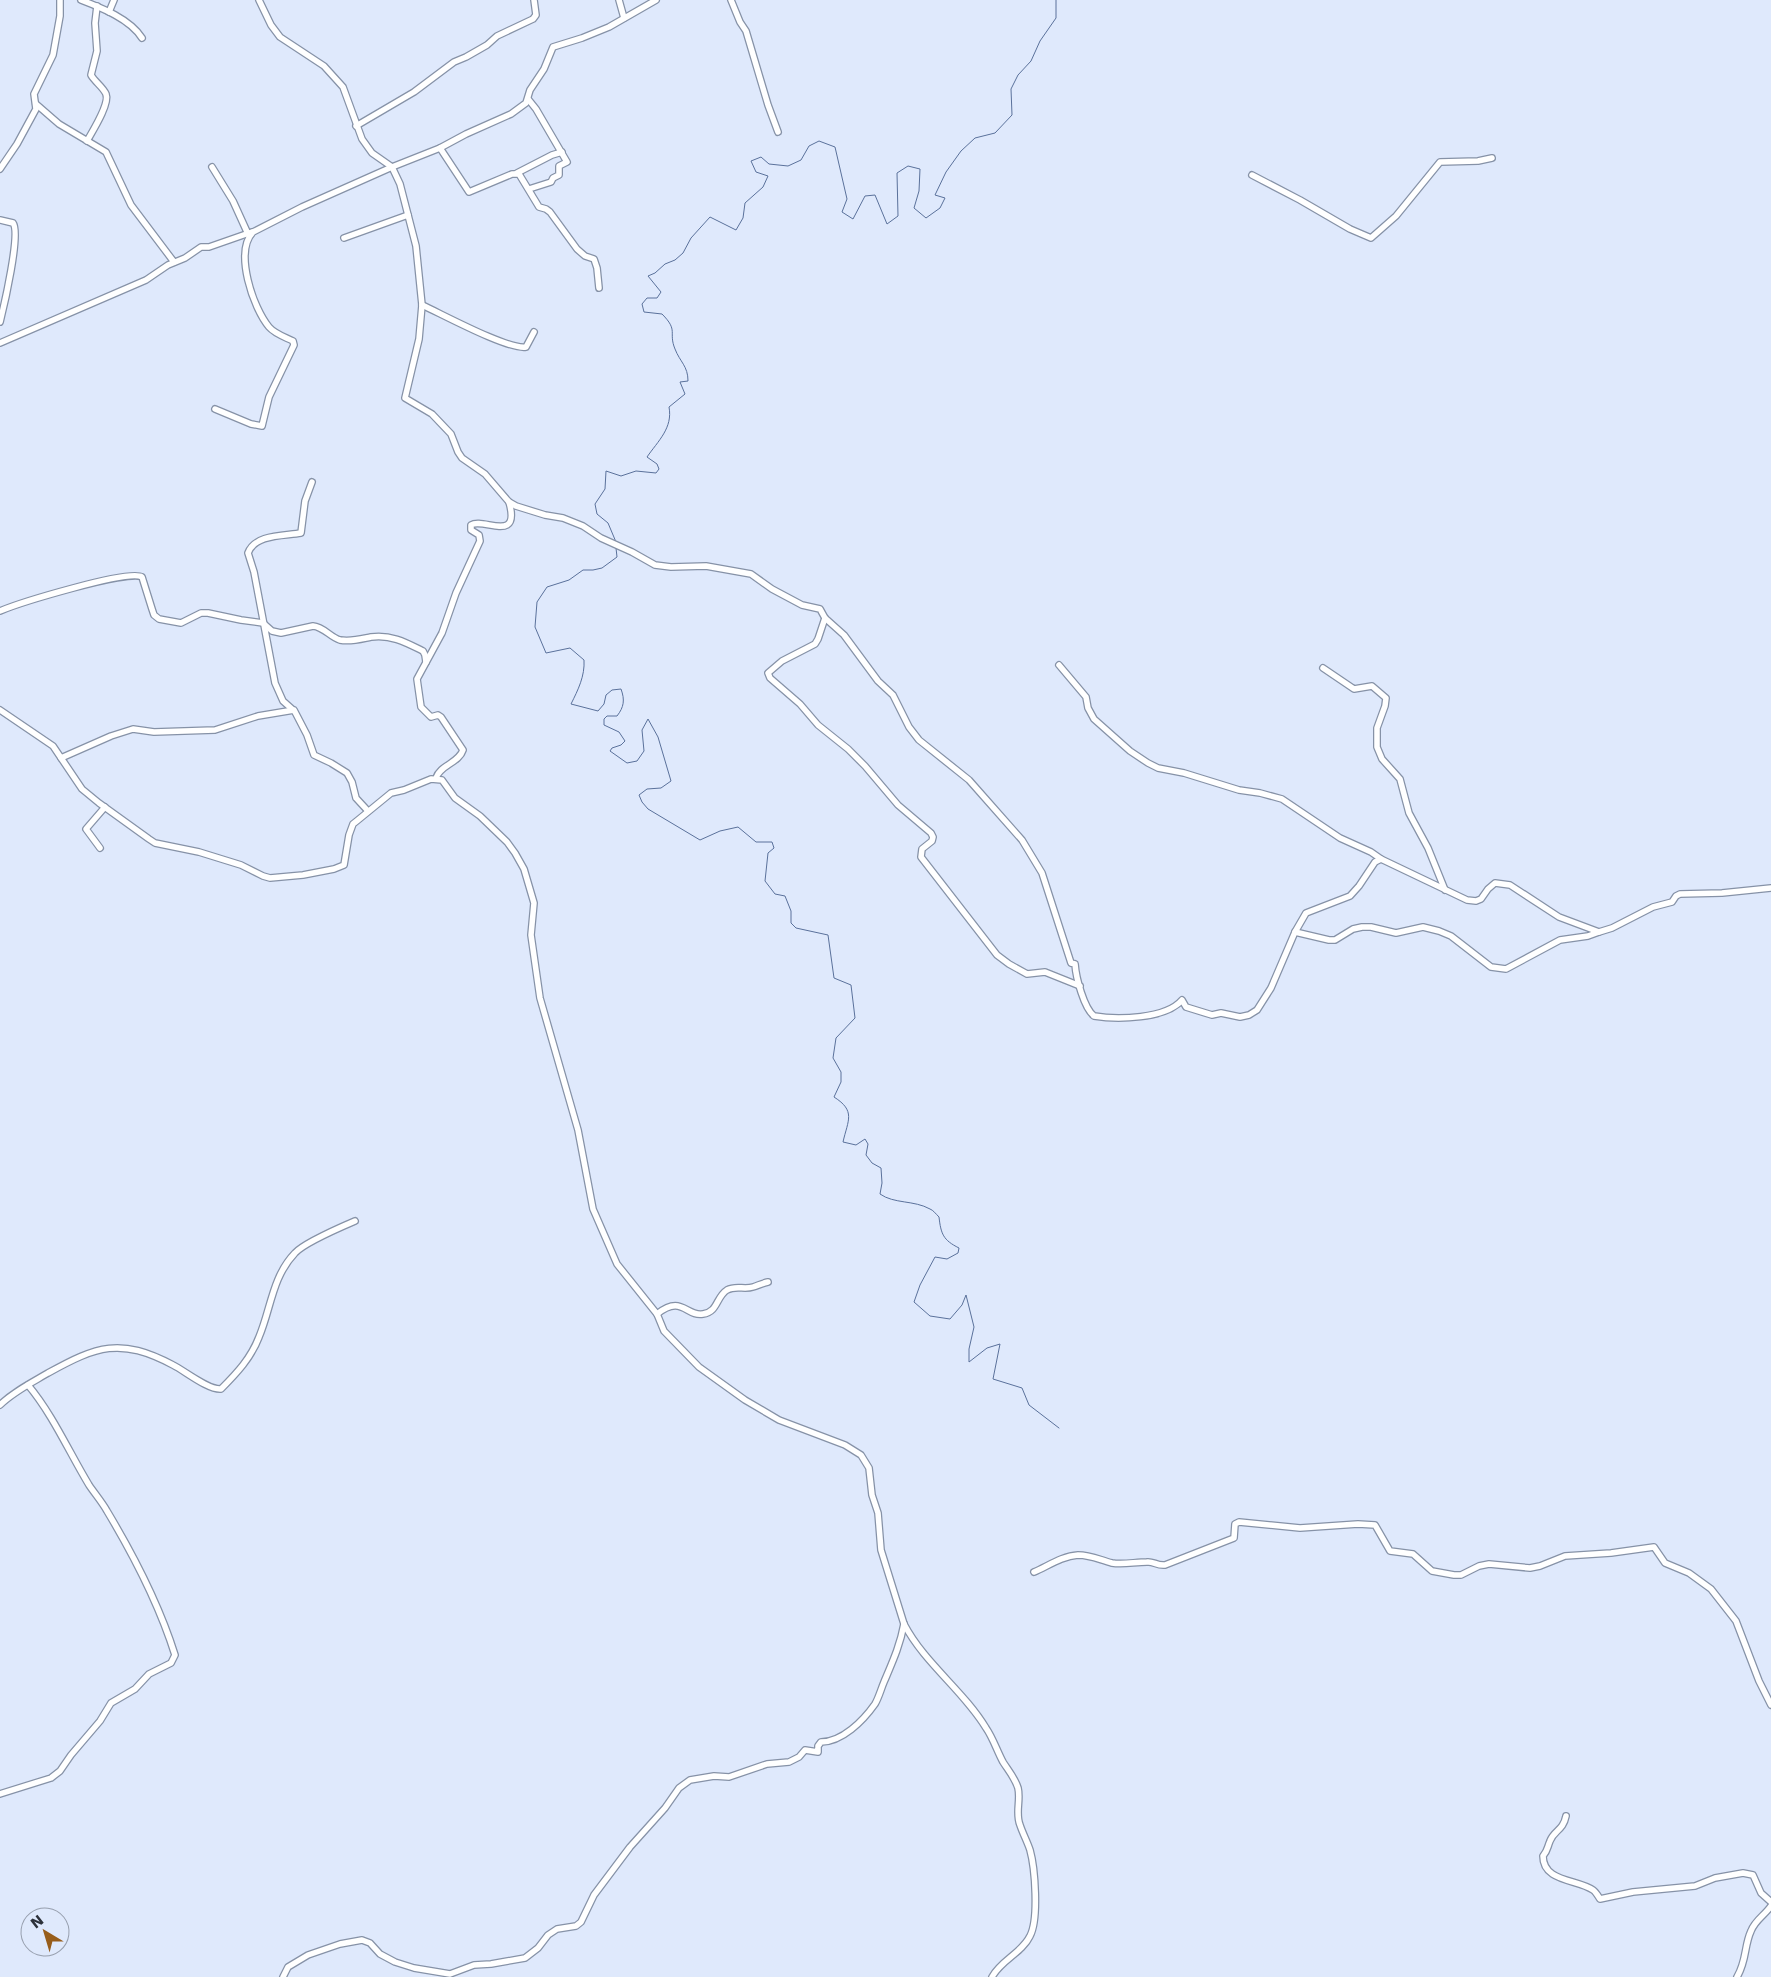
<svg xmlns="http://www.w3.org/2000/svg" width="1771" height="1977" viewBox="0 0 1771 1977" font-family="'DejaVu Sans',sans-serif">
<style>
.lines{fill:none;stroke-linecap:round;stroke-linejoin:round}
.stream{stroke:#5a719b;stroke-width:1}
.street-casing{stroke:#8692a7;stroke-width:8}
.street{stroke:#fff;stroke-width:5.5}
</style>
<rect width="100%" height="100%" fill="#dfe9fc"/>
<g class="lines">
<g class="stream">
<path d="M616,542l-8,-19 -11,-9 -2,-10 10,-15 1,-18 15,5 15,-5 20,2 3,-4 -2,-5 -10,-7c11,-16 26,-29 22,-50l16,-13 -5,-12 8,-1c0,-15 -8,-19 -13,-32 -7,-17 4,-18 -13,-35l-18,-2 -2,-8 5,-6h10l4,-6 -13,-16 7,-3 10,-9 10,-4 8,-7 8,-15 19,-21 26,13 7,-12 2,-15 18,-16 5,-11 -12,-4 -5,-11 10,-4 8,7 19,2 13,-6 8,-14 10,-5 16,6 12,52 -5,13 11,7 12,-23 10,-1 12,29 11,-8 -1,-43 11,-7 12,3 -1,22 -5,17 12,10 14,-10 5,-10 -10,-3 11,-23 15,-21 14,-13 20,-5 17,-18 -1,-26 7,-14 13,-14 9,-20 16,-23v-18"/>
<path d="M616,548l1,9 -15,11 -9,2h-10l-14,10 -22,7 -10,15 -2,25 11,26 24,-5 14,12c1,16 -6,30 -13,44l27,7 6,-7 2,-9 6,-5 9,-1c4,11 3,18 -4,27h-10l-3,3v6l15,7 6,9 -4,4 -9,3 -2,3 17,12 10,-2 7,-10 -2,-21 6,-11 10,18 13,44 -10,7 -14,1 -8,6 3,7 6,7 52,31 20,-9 18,-4 18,15h16l2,6 -6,5 -3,28 10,13 10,2 6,15v12l5,5 32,7 6,43 17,7 4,33 -19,20 -3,20 8,14v10l-7,15c22,14 14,23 9,45l13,3 9,-6 3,5 -2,11 6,8 9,5 1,15 -2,11c14,10 34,6 50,15 3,1 6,5 9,8 2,17 4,23 20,31l-1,5 -11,6 -12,-2 -15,28 -6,17 16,14 20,3 12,-14 4,-10 8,32 -5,22v13l18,-14 13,-4 -7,35 29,9 7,17 30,23"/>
</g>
<defs>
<g id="street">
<path d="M81,0c21,8 49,19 61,38"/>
<path d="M259,0l12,25 9,12 44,29 19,21 19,52 10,14 20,14 8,17 16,62 6,59 -3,34 -14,59 27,16 19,20 7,18 4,6 23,16 24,28 7,4 29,9 18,3 20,8 18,12 31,14 23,13 16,2 35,-1 45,8 21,15 30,16 18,4 5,9 19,17 34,46 15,14 16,32 10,13 50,40 53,60 20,33 29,90 4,1c1,14 9,44 19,52 23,4 72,3 88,-16l4,7 26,8 9,-2 19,4 9,-2 8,-5 14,-22 24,-56 11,-19 44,-17 9,-10 16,-24 6,-3 86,41 9,1 5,-2 7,-10 7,-6 15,2 49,32 40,15 13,-4 41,-21 19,-5 4,-6 4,-2 42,-1 49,-5"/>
<polyline points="619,0 624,18"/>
<polyline points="731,0 740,22 746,31 768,105 778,132"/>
<polyline points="109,12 114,0"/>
<polyline points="528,99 536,109 567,162 559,166 559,175 553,178 551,182 529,189"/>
<polyline points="36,104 59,124 106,152 131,205 174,262"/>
<polyline points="356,126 414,92 454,62 466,57 487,45 497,36 533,19 536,15 534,0"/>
<path d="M87,141c5,-9 23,-37 19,-47 -3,-7 -11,-12 -15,-19l6,-24 -2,-28 2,-17"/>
<polyline points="440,148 469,192 512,174 519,174 539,207 546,209 550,212 577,249 585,256 594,259 597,268 599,288"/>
<polyline points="212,167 233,201 248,234"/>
<polyline points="0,169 17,144 36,109 34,94 53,55 60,16 60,0"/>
<polyline points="517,173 552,155 562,152"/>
<polyline points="1252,175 1300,200 1350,229 1371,238 1396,216 1440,162 1478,161 1492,158"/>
<path d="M0,220l13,3c8,10 -9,83 -13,99"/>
<polyline points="344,238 408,215"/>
<path d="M422,305c20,9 86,45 104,42l8,-15"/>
<polyline points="0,343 146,280 168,265 185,258 201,247 209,247 252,232"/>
<path d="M215,409l36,15 11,2 7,-29 25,-52 -1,-4c-8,-4 -18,-7 -24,-14 -16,-19 -35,-75 -16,-95l49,-25 90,-40 48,-19 26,-14 45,-20 15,-11 4,-13 14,-21 9,-22 29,-9 27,-11 47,-27"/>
<path d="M0,611c19,-8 129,-42 142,-34l10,32 2,6 5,4 22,4 20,-10h7l33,7 22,3 9,8 9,2 32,-7c11,1 17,11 27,14 11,2 21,-1 31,-3 20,-3 36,6 52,14l2,4 1,7"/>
<polyline points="825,618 818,639 815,644 782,661 768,673 770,678 800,704 818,725 848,749 865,766 898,805 931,833 933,837 932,841 922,849 921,857 997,955 1009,964 1027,974 1045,972 1080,986"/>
<polyline points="1059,665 1086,697 1088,708 1094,719 1130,751 1148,763 1158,768 1184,773 1239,790 1260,793 1282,799 1340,838 1371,852 1381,859"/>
<polyline points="1323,668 1354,689 1372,686 1386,698 1385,706 1377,728 1377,747 1382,759 1400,779 1409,813 1428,848 1445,890"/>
<path d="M292,709l-9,-8 -8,-18 -21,-111 -6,-19c7,-19 36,-17 53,-20l4,-32 7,-19"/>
<path d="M0,710l53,36 29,43 17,14 50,36 6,4 44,9 42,13 22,11 7,2 33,-3 31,-6 10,-4 5,-30 4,-11 5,-4 33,-27 13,-3 27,-11 11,1 13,18 25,18 27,26 8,11 9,16 10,34 -3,32 9,63 38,132 15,79 24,55 40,50 7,17 35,36 46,33 34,20 66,25 16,10 8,13 3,27 6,18 3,37 23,74c21,40 59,66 82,104 7,10 11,23 17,34 5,8 12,16 15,26 3,12 -3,25 2,37 3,9 7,16 10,25 5,18 9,69 0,86 -8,17 -29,24 -38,41"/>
<polyline points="61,758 111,736 133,729 154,732 215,730 258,716 294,710 307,735 314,755 331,763 347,773 352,782 356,798 368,811"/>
<path d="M436,778c4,-13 23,-15 27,-28l-22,-33 -3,-2 -7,2 -10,-10 -4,-28 25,-46 14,-40 24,-52 -1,-6 -8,-5v-5c12,-8 50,19 38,-23"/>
<polyline points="100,848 86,829 105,807"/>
<polyline points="1295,932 1329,940 1335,940 1353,929 1362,927 1371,927 1396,933 1423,927 1439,931 1451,936 1491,967 1506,969 1560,940 1588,936 1599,932"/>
<path d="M657,1314c25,-20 29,3 46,0 15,-2 13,-17 24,-24 9,-5 17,0 26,-3 6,-2 10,-4 15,-5"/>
<path d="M0,1405c13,-13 31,-22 48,-32 49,-27 72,-36 125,-8 12,6 35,25 48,24 16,-16 30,-31 38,-52 12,-28 13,-60 36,-84 9,-10 46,-26 60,-32"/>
<path d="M1034,1572c14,-6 28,-16 44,-17 13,0 22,5 34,8 11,2 23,-1 35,-1 6,-1 10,4 18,3l69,-27 1,-14 4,-2 61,6 58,-4 17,1 15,26 23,3 19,17 22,4h7l18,-9 10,-2 41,4 10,-2 25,-10 46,-3 43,-6 11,16 24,10 22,16 25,32 23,60 12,24"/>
<path d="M0,1794l51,-16 9,-7 11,-16 29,-34 11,-18 24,-14 14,-15 22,-11 4,-8c-16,-51 -41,-99 -68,-144 -5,-9 -12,-17 -18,-26 -20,-33 -36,-70 -61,-100"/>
<path d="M1566,1816c-3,15 -12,14 -16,25 -3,7 -2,9 -7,15 0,26 34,23 50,34 3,2 5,6 7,9l33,-7 62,-6 20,-8 28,-5 10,2 8,18 10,9"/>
<path d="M283,1977l5,-10 20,-12 32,-11 22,-4 8,3 10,11 15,8 19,6 36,6 24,-9 17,-1 34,-6 13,-10 10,-13 9,-6 19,-3 5,-4 13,-27 36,-48 35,-39 14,-20 11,-8 24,-4 15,1 38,-13 22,-2 10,-5 6,-7 13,2v-6l3,-4c21,0 42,-21 54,-38 4,-7 6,-15 9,-22 8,-19 16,-36 20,-58"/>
<path d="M1737,1977c10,-17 7,-31 14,-46 4,-11 14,-16 20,-25"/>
</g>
</defs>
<use href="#street" class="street-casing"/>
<use href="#street" class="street"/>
</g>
<g transform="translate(45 1932) rotate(322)"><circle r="24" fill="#dfe9fc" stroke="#979fae"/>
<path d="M0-4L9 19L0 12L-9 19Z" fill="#975d1b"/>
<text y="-8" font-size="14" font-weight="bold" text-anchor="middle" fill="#2c313a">N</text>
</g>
</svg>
